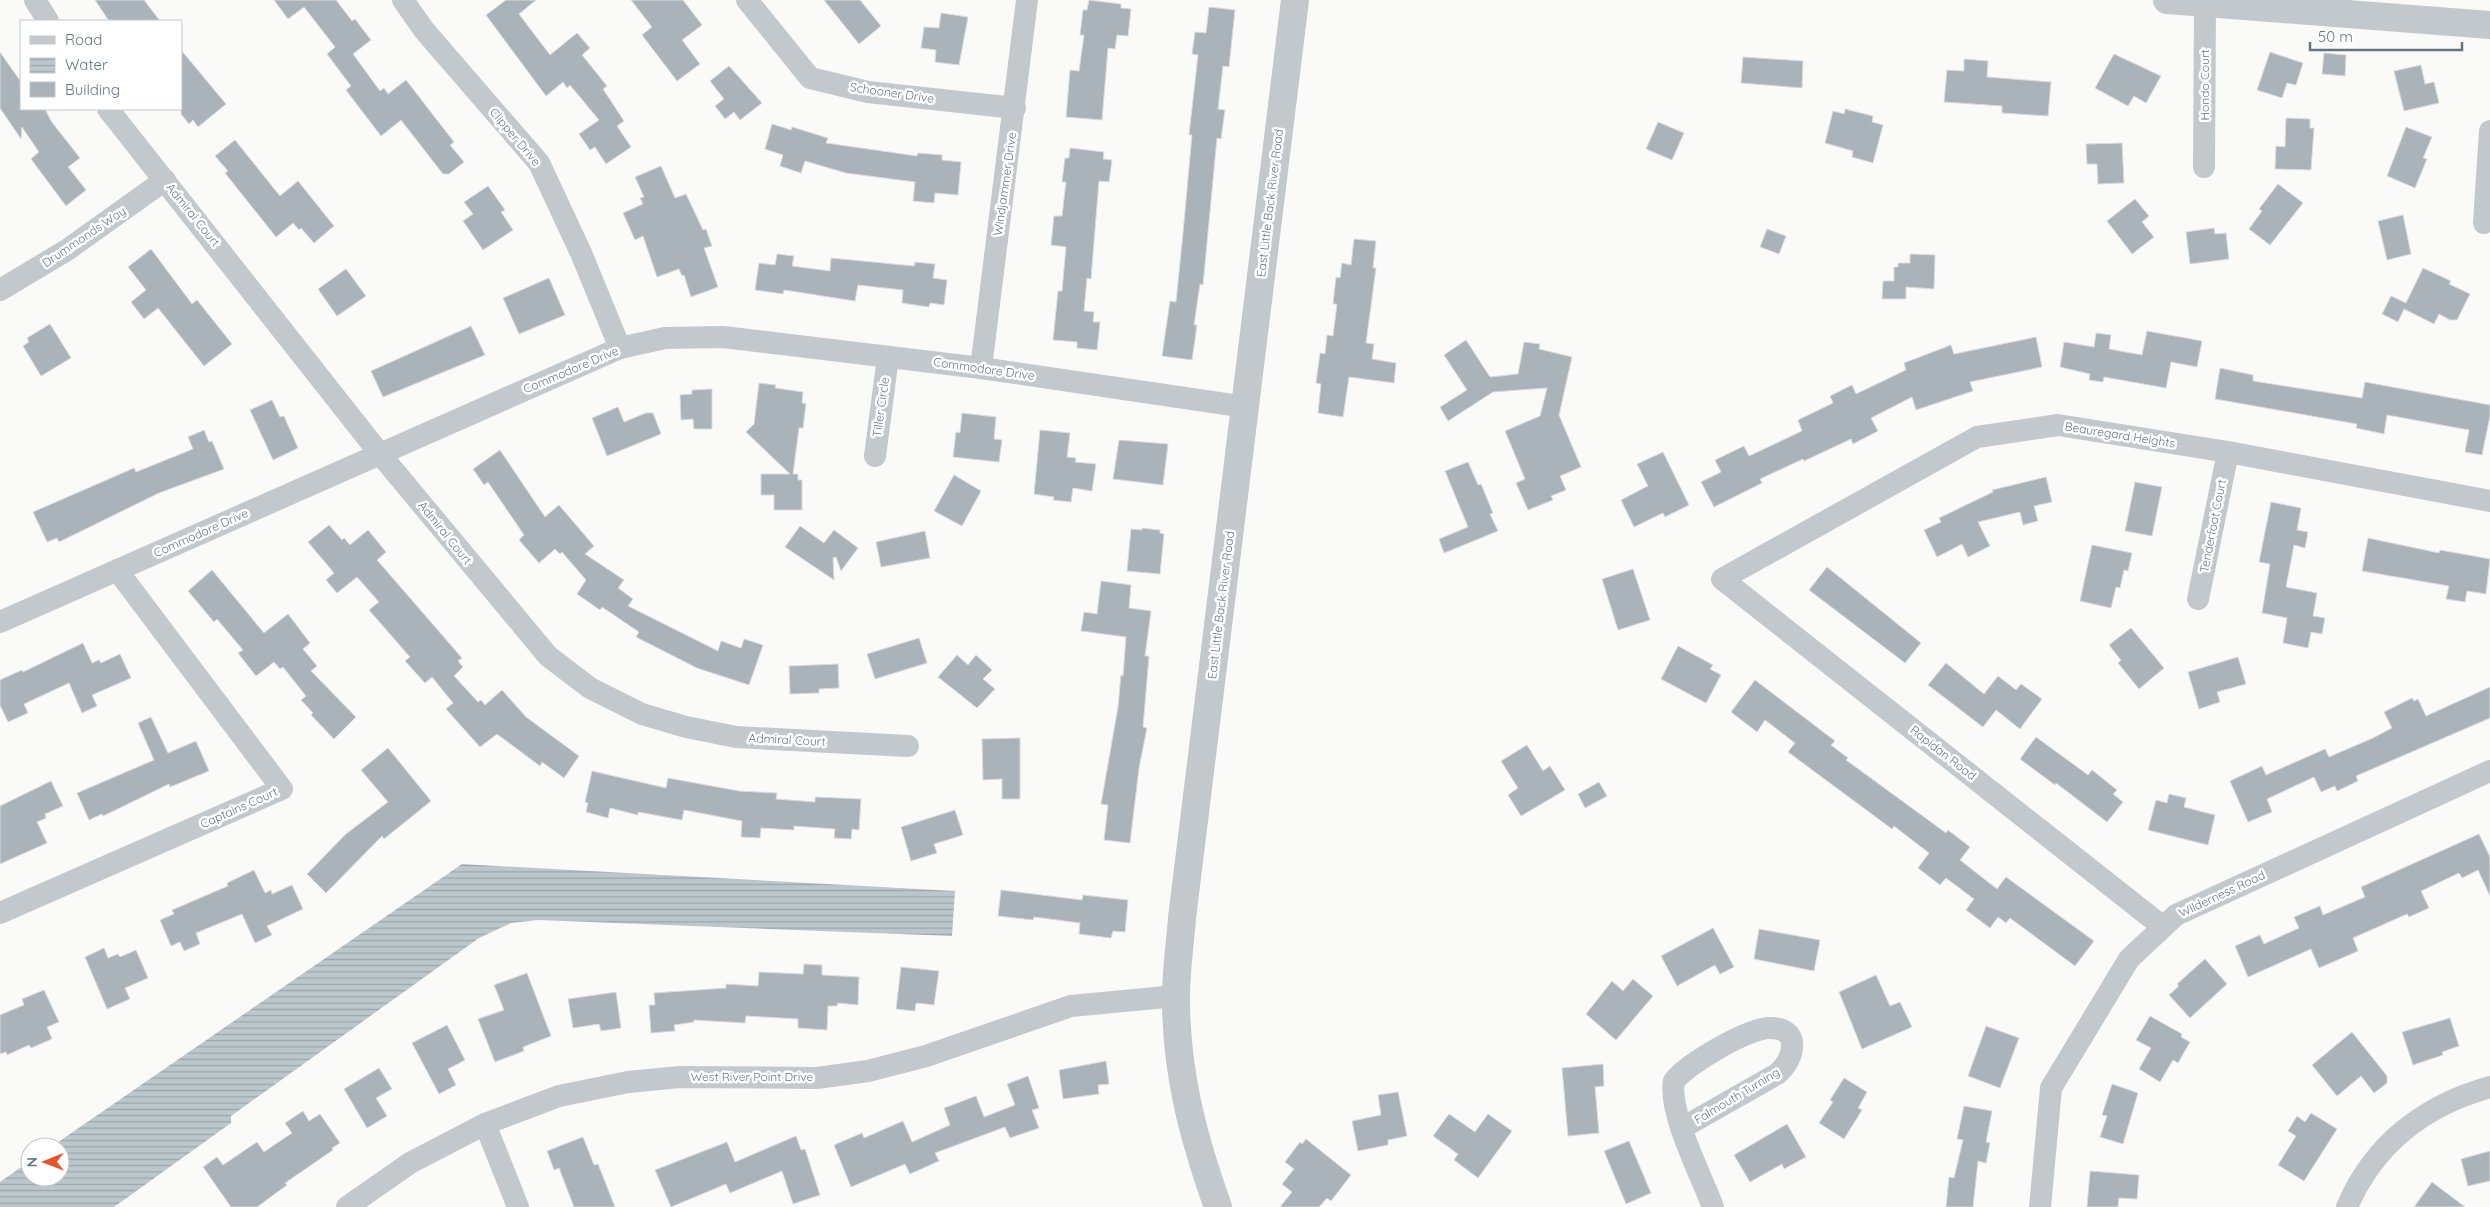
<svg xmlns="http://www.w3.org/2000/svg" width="2490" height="1207" viewBox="0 0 2490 1207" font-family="Quicksand,sans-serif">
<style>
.water{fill:url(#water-rules)}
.building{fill:#aab3b9;stroke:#dcdcda}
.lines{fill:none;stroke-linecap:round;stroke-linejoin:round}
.minor{stroke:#c3c8cc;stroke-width:22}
.tertiary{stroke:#c3c8cc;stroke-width:28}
.labels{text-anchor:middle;stroke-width:5;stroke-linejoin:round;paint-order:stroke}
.street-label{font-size:12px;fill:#657683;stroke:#fff}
</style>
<defs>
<pattern id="water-rules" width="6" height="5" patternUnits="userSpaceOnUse" patternTransform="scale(1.25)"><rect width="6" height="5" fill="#bbc7cb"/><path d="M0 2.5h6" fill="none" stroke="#9ca6aa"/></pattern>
</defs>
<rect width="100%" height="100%" fill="#fafaf8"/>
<polygon class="water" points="462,864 955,891 952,936 538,920 511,923 479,938 231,1116 231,1123 114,1207 0,1207 0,1182 30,1161 30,1177 60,1177 60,1147 51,1147"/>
<g class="building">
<polygon points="95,0 144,0 160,21 109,21"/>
<polygon points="274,0 336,0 352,21 355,19 371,40 353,54 380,91 384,88 388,94 406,80 454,142 450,145 464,162 449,174 443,174 401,120 381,136 346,90 351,86 327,54 335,47 304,7 288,19"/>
<polygon points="506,0 536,0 519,14 550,55 577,33 590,48 582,55 607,86 603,89 624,121 617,126 631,147 606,164 595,147 590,150 579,134 599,120 570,85 567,88 563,82 546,96 486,15"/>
<polygon points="631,0 683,0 702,25 682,40 700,64 677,81 642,35 652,27"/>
<polygon points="824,0 860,0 881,26 859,44"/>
<polygon points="1089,0 1121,4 1121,8 1131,9 1128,36 1117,35 1115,49 1108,48 1102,120 1066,117 1070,70 1079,71 1084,35 1080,35 1083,10 1087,10"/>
<polygon points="1209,7 1235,10 1229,67 1223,66 1218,109 1225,110 1221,139 1217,138 1203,285 1200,284 1194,325 1197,325 1192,360 1162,356 1170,301 1176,302 1183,233 1192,135 1189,135 1198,55 1192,54 1195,32 1206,33"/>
<polygon points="941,13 968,17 959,65 935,62 936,50 921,48 924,27 939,28"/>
<polygon points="181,50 226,104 198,127 193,120 189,124 181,114"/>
<polygon points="0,52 21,82 21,109 45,109 51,121 80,158 68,167 86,190 66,206 31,159 39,152 22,127 21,139 0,108"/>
<polygon points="2270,52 2303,63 2296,85 2287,83 2282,98 2257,90"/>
<polygon points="2324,53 2346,55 2345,76 2322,74"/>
<polygon points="2114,54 2161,76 2146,103 2134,96 2128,106 2095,88"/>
<polygon points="1743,57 1803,61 1802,88 1741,83"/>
<polygon points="1964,59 1988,61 1987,77 2051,82 2048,116 2002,113 2002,106 1944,102 1947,70 1964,71"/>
<polygon points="2421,65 2425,84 2434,82 2439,103 2404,111 2394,71"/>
<polygon points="729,66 762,103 740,120 734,112 725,119 715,106 724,99 710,81"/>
<polygon points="1845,109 1873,116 1872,122 1883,125 1873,163 1852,157 1853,151 1825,143 1833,111 1844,114"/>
<polygon points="2286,118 2310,119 2310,128 2314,128 2311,170 2275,169 2276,146 2285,147"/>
<polygon points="1658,122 1684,133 1672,160 1646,149"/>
<polygon points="772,124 791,130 792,127 828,138 826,143 917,156 918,153 942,155 942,160 961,162 958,195 935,193 934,203 913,201 915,182 846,173 805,161 801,173 780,166 783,155 765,149"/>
<polygon points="2406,127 2432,137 2423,158 2427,159 2415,188 2387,176"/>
<polygon points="235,140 280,196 298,181 334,226 314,243 301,228 299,230 293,223 276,237 225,173 228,171 215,156"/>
<polygon points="2122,143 2124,183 2098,184 2097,164 2087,164 2086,144"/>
<polygon points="1070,148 1104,152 1103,159 1112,160 1109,182 1099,181 1091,279 1087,278 1084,311 1094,312 1093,322 1100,322 1097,350 1077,348 1077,342 1053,340 1058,291 1062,291 1066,247 1051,245 1054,216 1062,216 1066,182 1062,182 1065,158 1069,158"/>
<polygon points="661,166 675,198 686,194 703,230 706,229 712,246 704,248 718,287 691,297 684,275 682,276 679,269 657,277 643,236 635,240 623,213 643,204 640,198 644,197 635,177"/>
<polygon points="2278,184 2303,203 2270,245 2249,229 2262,211 2259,209"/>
<polygon points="488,186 505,210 501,212 513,230 483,250 463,221 473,214 464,202"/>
<polygon points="2135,199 2149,216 2142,222 2154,237 2132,254 2107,221"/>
<polygon points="2403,215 2411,254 2387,260 2378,221"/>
<polygon points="2214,228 2215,234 2226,233 2229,259 2190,264 2186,232"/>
<polygon points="1767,229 1786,236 1779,254 1760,247"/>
<polygon points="1354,239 1376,241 1373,268 1376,268 1366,343 1374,344 1372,359 1396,363 1394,383 1349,377 1343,417 1318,413 1321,384 1316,383 1320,353 1325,354 1327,335 1333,336 1337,304 1333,304 1336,277 1340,278 1342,263 1351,265"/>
<polygon points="151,249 192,304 197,300 232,344 204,366 158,308 144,319 131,302 146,290 128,267"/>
<polygon points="777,254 794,256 792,266 830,271 831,258 914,266 915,262 935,264 933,278 947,280 944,305 930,303 929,307 902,303 903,290 858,285 855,301 784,290 783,294 755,290 759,263 775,265"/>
<polygon points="1910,254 1935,255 1934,289 1906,287 1906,299 1882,299 1883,281 1894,281 1894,267 1898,267 1898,263 1910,263"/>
<polygon points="2423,268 2451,281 2449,284 2470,294 2457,320 2450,320 2439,314 2434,324 2404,309 2398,322 2382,314 2391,296 2406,303"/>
<polygon points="346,269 366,296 337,316 318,289"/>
<polygon points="549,278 565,315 519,334 503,298"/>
<polygon points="50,324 71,358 41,376 23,346 29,342 27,338"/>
<polygon points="471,326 485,355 383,397 371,371"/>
<polygon points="2147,331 2202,341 2197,367 2171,362 2166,388 2104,377 2103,382 2089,380 2090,374 2060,367 2064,342 2094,347 2096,333 2111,335 2109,349 2142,355"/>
<polygon points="2036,337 2042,367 1970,382 1973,391 1916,410 1912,397 1871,418 1878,431 1853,444 1851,439 1804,461 1803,459 1760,479 1762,483 1714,507 1701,482 1721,472 1715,460 1744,446 1749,456 1802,431 1798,420 1833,403 1830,396 1852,385 1856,394 1906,370 1904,363 1951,345 1954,354"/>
<polygon points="1466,340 1490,377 1518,374 1524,342 1540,344 1539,349 1572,357 1559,415 1581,467 1560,476 1566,490 1551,496 1553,500 1528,510 1516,483 1525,479 1505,431 1540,416 1547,388 1493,392 1448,421 1440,407 1467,390 1444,355"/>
<polygon points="2220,368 2253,375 2253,381 2362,398 2365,382 2490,405 2490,416 2482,455 2465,452 2469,430 2387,415 2384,434 2356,428 2357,424 2215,399"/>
<polygon points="759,383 776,385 775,388 803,392 802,403 806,404 803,428 799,428 793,474 798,474 798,480 802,480 802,510 774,510 774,495 761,495 761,474 790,474 746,432 754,424"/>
<polygon points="712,389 712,429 694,429 693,419 681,420 680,395 692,394 692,390"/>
<polygon points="272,400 280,417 284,416 298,448 273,460 250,410"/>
<polygon points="618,407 624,422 646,413 653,413 661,434 607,456 592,418"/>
<polygon points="962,413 996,417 994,439 1002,440 999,462 953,457 956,432 960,433"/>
<polygon points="204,430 209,442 212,441 224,469 159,493 59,542 57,538 47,542 33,512 134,468 136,472 193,449 188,437"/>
<polygon points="1040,430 1070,433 1067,457 1076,458 1075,462 1096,464 1092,491 1073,488 1071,502 1053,500 1054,497 1034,494"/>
<polygon points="1119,440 1168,444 1163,485 1113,479"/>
<polygon points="500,450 545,517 559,505 594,546 585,554 624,580 618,588 633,599 628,606 718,651 721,641 741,648 744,639 763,645 749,685 697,668 636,637 639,632 602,607 600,610 577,594 586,580 562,552 560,554 555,549 539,563 519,540 524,535 488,482 484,485 473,469"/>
<polygon points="1663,452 1689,505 1665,517 1663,513 1634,527 1621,500 1648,486 1637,464"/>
<polygon points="1468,462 1478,485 1481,484 1493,513 1490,514 1498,531 1444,553 1439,539 1468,527 1445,471"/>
<polygon points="954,475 981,491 962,526 934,511"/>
<polygon points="2046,477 2052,502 2034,506 2038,521 2023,525 2020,512 1978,522 1990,546 1968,557 1962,544 1937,557 1924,530 1941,522 1939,518 1993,492 1992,490"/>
<polygon points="2135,482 2162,487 2152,536 2125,531"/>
<polygon points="2271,502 2301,508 2297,530 2308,532 2305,548 2294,545 2286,587 2317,593 2313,616 2325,618 2322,634 2311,632 2308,648 2283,643 2287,618 2262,613 2270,564 2259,562"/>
<polygon points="329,525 342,540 344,538 350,545 368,530 386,552 377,560 462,658 458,661 463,667 454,676 478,702 481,700 485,705 502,690 526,717 579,756 564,778 542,762 540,766 497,734 480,747 446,709 453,703 432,677 425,683 405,661 410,657 369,610 379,602 357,577 337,593 326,580 334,573 308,542"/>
<polygon points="800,526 824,543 834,530 858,548 841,571 836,557 833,558 834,580 785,547"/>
<polygon points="1142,528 1160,530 1160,533 1164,534 1160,574 1127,571 1131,529 1142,530"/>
<polygon points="925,531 930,558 881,567 876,542"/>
<polygon points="2368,538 2439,553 2440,550 2490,559 2486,594 2467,591 2465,602 2446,599 2449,586 2362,571"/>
<polygon points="2092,545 2132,553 2128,571 2124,570 2120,588 2116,587 2111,608 2080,601"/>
<polygon points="1827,567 1921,643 1905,663 1809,590"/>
<polygon points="1633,569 1650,620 1618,630 1602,579"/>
<polygon points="212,570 264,633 288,614 310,643 303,649 317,666 311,671 356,717 334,739 311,715 313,713 301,700 306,696 283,667 280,669 274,662 256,676 238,653 243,650 217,619 214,622 188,591"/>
<polygon points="1101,581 1131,585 1129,608 1151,611 1145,656 1149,656 1143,727 1147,728 1139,768 1130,843 1104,840 1108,805 1101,804 1118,707 1121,675 1123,676 1126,637 1081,631 1084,612 1097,614"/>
<polygon points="2131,628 2164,668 2139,689 2118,663 2121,660 2109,645"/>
<polygon points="919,638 927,663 875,679 867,654"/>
<polygon points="83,643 92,663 99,660 101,663 120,654 131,678 92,695 97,706 82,713 69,683 24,704 28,713 8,722 0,705 0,680 22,670 23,672"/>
<polygon points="1678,646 1713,665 1710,669 1721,675 1706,703 1661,679"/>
<polygon points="957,655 968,665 976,655 992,670 983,679 995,689 977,708 938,677"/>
<polygon points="2238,657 2246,684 2217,692 2220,702 2199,709 2188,672"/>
<polygon points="1946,663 1984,694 1998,676 2016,690 2021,684 2042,699 2020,729 1996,710 1983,727 1928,685"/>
<polygon points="838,664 839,688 819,689 819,693 790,694 789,666"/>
<polygon points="1755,680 1835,741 1831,745 1848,758 1846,760 1946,833 1948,830 1970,847 1960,860 1997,889 2006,877 2094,941 2075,966 2010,918 2006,923 1998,917 1990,928 1966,910 1974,899 1946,878 1940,885 1918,868 1929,853 1894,826 1892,829 1788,752 1795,743 1765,720 1757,732 1731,712"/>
<polygon points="2490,687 2490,718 2356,776 2358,781 2337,791 2335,786 2321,792 2314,777 2267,799 2272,812 2248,822 2230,781 2262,766 2266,775 2325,749 2329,757 2373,738 2392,728 2384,712 2412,698 2414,701 2418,699 2426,716"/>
<polygon points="151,717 168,753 196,741 209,771 170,787 169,784 103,816 102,814 89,820 77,793 154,760 138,723"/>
<polygon points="2036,737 2088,775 2092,770 2117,790 2113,794 2123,802 2107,822 2056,783 2055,785 2020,759"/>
<polygon points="1020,738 1020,799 1002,799 1002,779 983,780 982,739"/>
<polygon points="1527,745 1543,771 1550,766 1565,790 1521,816 1508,795 1518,788 1501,761"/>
<polygon points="388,748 431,801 384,839 382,836 326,893 307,874 346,834 388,802 361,770"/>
<polygon points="592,771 666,788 668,778 739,791 777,793 776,799 815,802 815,797 861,799 859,830 852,829 851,839 834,838 835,829 794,826 794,830 761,828 760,838 741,837 742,821 684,810 682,820 638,812 638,815 610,808 608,818 586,812 588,803 585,802"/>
<polygon points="51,781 63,806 45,814 46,818 37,822 47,843 0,864 0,806"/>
<polygon points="1599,782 1607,796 1585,808 1578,794"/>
<polygon points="2169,794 2186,798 2184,807 2215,815 2208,845 2148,830 2156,800 2167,803"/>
<polygon points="955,810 963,835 934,844 937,853 911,861 901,827"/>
<polygon points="2479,834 2490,857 2490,896 2478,870 2462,878 2459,873 2421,891 2429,908 2409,917 2407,914 2353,938 2358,951 2319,968 2311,949 2248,977 2235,946 2260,935 2264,944 2299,928 2294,917 2320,906 2323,915 2365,897 2361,887"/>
<polygon points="254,870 265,893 271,890 272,894 292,885 303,909 267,926 272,935 255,943 242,914 196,933 200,944 184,951 180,942 171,946 160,920 174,914 172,910 228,886 227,883"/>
<polygon points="1001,890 1082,900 1083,895 1128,900 1125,932 1113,931 1111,938 1079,934 1080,923 1034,917 1033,920 998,916"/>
<polygon points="1713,928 1734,967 1720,974 1715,965 1677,986 1661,956"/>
<polygon points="1759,929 1820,940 1814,971 1754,959"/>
<polygon points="104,948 108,958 118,954 120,957 136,950 148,978 125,988 130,999 107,1009 85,957"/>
<polygon points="2205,959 2227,984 2190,1018 2169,995 2179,986 2177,984"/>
<polygon points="804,964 822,965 822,975 859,977 858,1005 838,1003 837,1006 828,1006 827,1030 798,1028 798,1019 746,1016 745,1023 694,1020 694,1022 674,1025 675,1031 651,1033 649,1005 655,1005 654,993 726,988 726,984 758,986 759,972 803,974"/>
<polygon points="901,967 939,971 934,1005 916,1003 915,1011 896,1009"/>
<polygon points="527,973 551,1036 523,1047 524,1051 495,1062 478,1019 504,1010 494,985"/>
<polygon points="1876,975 1890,1006 1900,1002 1912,1027 1862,1049 1839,992"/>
<polygon points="1633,979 1653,996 1616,1040 1586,1014 1612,981 1623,991"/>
<polygon points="44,990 59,1022 47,1027 52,1039 31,1048 29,1045 7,1055 6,1052 0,1054 0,1015 24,1005 22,999"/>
<polygon points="616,992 621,1028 601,1031 599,1024 573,1028 568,999"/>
<polygon points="2150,1016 2182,1034 2181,1037 2190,1042 2178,1063 2173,1060 2160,1082 2139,1069 2151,1048 2136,1040"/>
<polygon points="2450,1018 2459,1046 2442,1052 2443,1055 2413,1065 2402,1032"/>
<polygon points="447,1025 465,1060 448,1069 456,1085 439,1094 412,1043"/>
<polygon points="1986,1026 2019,1038 2000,1088 1968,1076"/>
<polygon points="2352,1032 2387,1076 2387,1083 2374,1093 2361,1076 2337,1096 2312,1065"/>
<polygon points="1106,1061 1109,1084 1098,1085 1099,1094 1063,1099 1059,1070"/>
<polygon points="1603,1064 1604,1086 1595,1087 1599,1133 1568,1136 1562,1068"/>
<polygon points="379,1068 392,1089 376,1098 387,1116 367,1128 344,1089"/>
<polygon points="1028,1076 1039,1108 1032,1110 1039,1128 1010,1138 1005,1127 935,1153 939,1161 910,1174 905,1164 851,1187 834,1145 862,1133 864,1138 903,1121 912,1142 950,1125 944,1108 976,1096 984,1117 1015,1105 1007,1084"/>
<polygon points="1844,1078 1867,1092 1858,1108 1862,1110 1844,1139 1819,1123 1833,1102 1830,1100"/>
<polygon points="2112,1084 2138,1093 2123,1144 2100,1137 2107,1116 2102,1115"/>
<polygon points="1398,1092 1407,1136 1388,1140 1388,1145 1358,1151 1352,1121 1381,1115 1378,1095"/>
<polygon points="1964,1106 1992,1111 1986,1142 1990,1143 1986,1163 1978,1161 1973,1207 1946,1207 1949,1177 1954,1178 1963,1140 1957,1139"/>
<polygon points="303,1111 309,1121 320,1114 340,1143 332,1148 333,1150 285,1183 287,1185 257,1207 231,1207 203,1167 217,1157 223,1165 257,1142 264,1152 292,1133 285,1123"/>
<polygon points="2311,1113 2337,1129 2304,1181 2278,1165 2296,1136 2288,1131 2297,1116 2305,1122"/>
<polygon points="1449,1114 1475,1132 1488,1114 1512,1131 1478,1178 1454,1160 1458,1154 1433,1136"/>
<polygon points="1787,1124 1806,1157 1784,1169 1782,1164 1750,1182 1734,1155"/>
<polygon points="796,1136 801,1150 805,1149 820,1195 793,1204 782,1171 730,1193 726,1184 671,1207 655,1170 727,1142 735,1162"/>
<polygon points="583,1137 594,1165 598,1164 615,1207 574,1207 559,1168 554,1170 547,1151"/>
<polygon points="1306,1139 1351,1175 1331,1201 1327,1198 1319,1207 1280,1207 1292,1192 1282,1184 1294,1169 1285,1162 1300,1142 1302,1144"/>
<polygon points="1629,1141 1651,1193 1626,1204 1604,1151"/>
<polygon points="2490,1151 2490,1181 2468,1186 2461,1159"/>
<polygon points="2090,1171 2139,1175 2137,1199 2119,1198 2118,1207 2087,1207"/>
<polygon points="2432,1182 2465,1207 2414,1207"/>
</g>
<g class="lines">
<g class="minor">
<polyline points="35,0 48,21"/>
<polyline points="403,0 424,30 539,163 581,253 620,348"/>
<polyline points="747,0 810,78 868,92 1015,108"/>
<polyline points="108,109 380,454 548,656 590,688 642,714 686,727 736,737 908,746"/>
<polyline points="2204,167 2205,3"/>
<polyline points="2484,223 2490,131"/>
<polyline points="0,290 67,250 165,180"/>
<polyline points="981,368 1027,0"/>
<polyline points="875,456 888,357"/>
<polyline points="2198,599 2228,452"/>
<polyline points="0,622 620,348 665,338 723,337 981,368 1246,407"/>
<polyline points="0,913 282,789 117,570"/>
<polyline points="2163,927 1722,579 1977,437 2058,425 2228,452 2490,501"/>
<polyline points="485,1124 518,1207"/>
<path d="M1682,1128l95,-54c18,-15 25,-46 -7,-46 -22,0 -83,36 -96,53 -6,31 27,94 39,126"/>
<polyline points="347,1207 410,1163 485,1124 559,1096 628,1082 680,1077 817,1078 868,1071 926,1056 1071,1006 1176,996"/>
<polyline points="2040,1207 2051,1088 2129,959 2176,915 2490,771"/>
<path d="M2347,1207c27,-63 78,-102 143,-120"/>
</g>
<g class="tertiary">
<polyline points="2167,0 2490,25"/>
<path d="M1218,1207c-25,-70 -42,-134 -42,-209 0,-27 4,-54 6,-80l113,-918"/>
</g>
</g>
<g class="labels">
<g class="street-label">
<text transform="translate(2205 85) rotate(-90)" y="4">Hondo Court</text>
<text transform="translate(892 93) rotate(8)" y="4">Schooner Drive</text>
<text transform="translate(515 137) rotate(50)" y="4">Clipper Drive</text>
<text transform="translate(1005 184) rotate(-82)" y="4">Windjammer Drive</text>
<text transform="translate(1270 203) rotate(-83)" y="4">East Little Back River Road</text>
<text transform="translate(193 215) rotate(51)" y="4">Admiral Court</text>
<text transform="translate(84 237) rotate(-34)" y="4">Drummonds Way</text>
<text transform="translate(984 369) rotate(8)" y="4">Commodore Drive</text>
<text transform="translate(571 370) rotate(-23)" y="4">Commodore Drive</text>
<text transform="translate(881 407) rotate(-82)" y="4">Tiller Circle</text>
<text transform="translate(2120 435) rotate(9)" y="4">Beauregard Heights</text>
<text transform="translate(2213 526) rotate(-79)" y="4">Tenderfoot Court</text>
<text transform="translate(201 533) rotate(-24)" y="4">Commodore Drive</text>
<text transform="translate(445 533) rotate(51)" y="4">Admiral Court</text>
<text transform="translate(1221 605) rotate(-83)" y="4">East Little Back River Road</text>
<text transform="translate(787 740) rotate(3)" y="4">Admiral Court</text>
<text transform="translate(1943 753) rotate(38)" y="4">Rapidan Road</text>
<text transform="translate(239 808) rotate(-24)" y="4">Captains Court</text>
<text transform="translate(2222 894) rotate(-25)" y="4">Wilderness Road</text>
<text x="752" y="1081">West River Point Drive</text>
<text transform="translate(1737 1096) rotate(-31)" y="4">Falmouth Turning</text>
</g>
</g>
<rect x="20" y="20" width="162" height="90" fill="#ffffff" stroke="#c1c8cd"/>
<rect x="30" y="36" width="25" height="8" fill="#c3c8cc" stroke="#c1c8cd"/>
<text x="65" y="45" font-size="15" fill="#657683">Road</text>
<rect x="30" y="58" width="25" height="15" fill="url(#water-rules)" stroke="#c1c8cd"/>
<text x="65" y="70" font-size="15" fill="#657683">Water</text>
<rect x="30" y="82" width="25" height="15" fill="#aab3b9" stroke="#c1c8cd"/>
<text x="65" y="95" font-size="15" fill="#657683">Building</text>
<g transform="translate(45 1162) rotate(269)"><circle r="24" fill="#ffffff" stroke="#c1c8cd"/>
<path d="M0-4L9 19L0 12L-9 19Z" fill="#e4572e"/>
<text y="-8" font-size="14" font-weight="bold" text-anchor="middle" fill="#657683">N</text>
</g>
<path d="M2310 42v8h152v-8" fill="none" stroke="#657683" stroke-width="2.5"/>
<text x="2318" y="42" font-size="15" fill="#657683" stroke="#ffffff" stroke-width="4" paint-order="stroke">50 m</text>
</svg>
